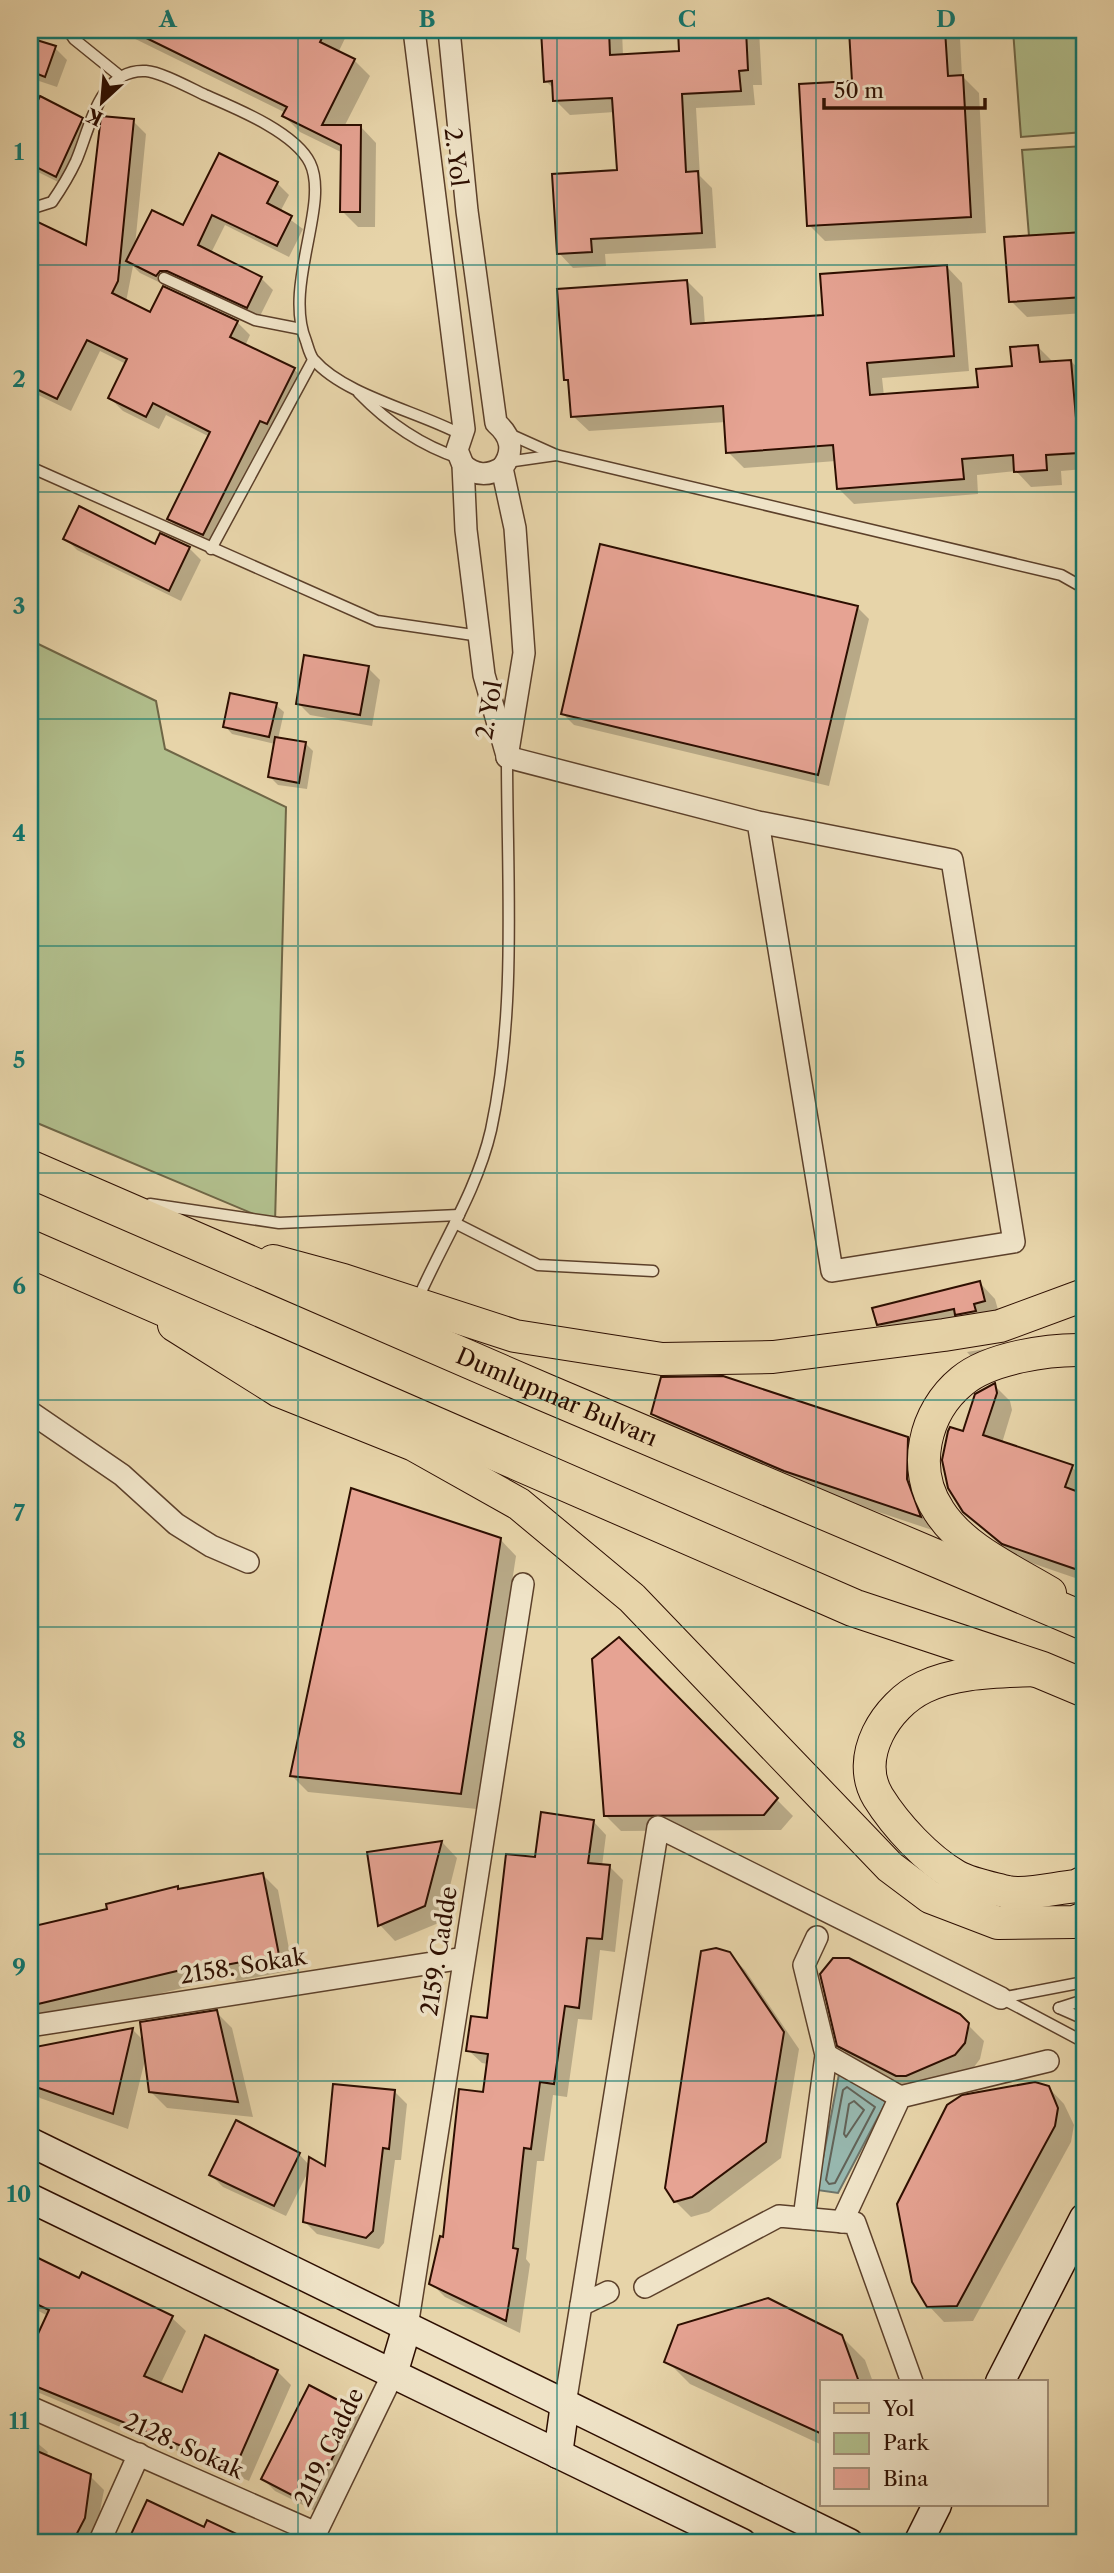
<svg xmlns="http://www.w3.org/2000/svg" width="1114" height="2573" viewBox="0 0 1114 2573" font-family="'Libre Caslon Text',serif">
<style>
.green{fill:#b1be8c;stroke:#6f6646;stroke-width:2}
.water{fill:#97b7ae;stroke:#6d7368;stroke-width:2}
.shadow{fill:#0003}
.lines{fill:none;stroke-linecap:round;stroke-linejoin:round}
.shore{stroke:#626257;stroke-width:2}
.building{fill:#e6a393;stroke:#2d0e00;stroke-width:2}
.lane-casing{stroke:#5c402a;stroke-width:13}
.street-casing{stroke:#5c402a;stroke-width:24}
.secondary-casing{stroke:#2d0e00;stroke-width:31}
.primary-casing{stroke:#2d0e00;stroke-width:34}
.highway-casing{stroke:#2d0e00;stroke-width:39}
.lane{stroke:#efe3c7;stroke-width:10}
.street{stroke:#efe3c7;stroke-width:21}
.secondary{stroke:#efe3c7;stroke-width:28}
.primary{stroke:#e7d4a9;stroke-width:32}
.highway{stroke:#e7d4a9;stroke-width:37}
.grid{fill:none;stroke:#0f766e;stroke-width:2;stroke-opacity:0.55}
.labels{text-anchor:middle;stroke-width:7;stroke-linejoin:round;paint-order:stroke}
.street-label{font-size:23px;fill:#2d0e00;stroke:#efe3c7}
.neatline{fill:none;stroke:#0f766e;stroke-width:2.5}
.grid-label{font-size:23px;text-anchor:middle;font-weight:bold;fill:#0f766e}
</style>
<rect width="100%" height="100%" fill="#e7d4a9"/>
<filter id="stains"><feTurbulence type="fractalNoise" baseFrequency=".00286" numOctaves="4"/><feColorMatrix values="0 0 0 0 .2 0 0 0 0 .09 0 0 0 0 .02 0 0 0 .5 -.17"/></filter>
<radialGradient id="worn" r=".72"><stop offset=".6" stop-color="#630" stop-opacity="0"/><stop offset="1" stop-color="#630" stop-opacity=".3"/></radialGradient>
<g class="green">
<polygon points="1013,30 1084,30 1084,132 1021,137"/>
<polygon points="1084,146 1084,232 1029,236 1022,150"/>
<polygon points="30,640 156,701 165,749 286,807 275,1223 30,1120"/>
</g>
<polygon class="water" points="839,2074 886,2102 838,2193 817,2190"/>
<g class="shadow">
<polygon points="117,30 349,30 338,53 354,60 370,76 344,127 361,127 376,143 375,227 358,227 342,211 343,153 300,132 284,116 286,113"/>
<polygon points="365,30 379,30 376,35"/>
<polygon points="543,30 622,30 623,56 681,53 680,30 759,30 762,85 753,85 755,105 696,108 700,176 712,188 716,248 605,254 606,266 573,268 559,253 619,172 615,112 570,115 555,100 555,90 546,81"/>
<polygon points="851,30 952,30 960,38 962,76 979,93 986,233 825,241 809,225 854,83"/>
<polygon points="30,39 55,48 67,60 57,87 30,78"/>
<polygon points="41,99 82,119 94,131 68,187 30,168 30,112 33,114"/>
<polygon points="133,121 146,134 135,246 184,228 277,183 289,195 280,212 303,229 289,257 225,225 211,253 261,278 273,290 259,318 172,283 169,287 140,273 133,266 126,302 151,314 237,322 250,335 245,346 294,369 307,383 280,436 273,433 217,547 182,532 169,519 210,437 166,415 159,429 123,411 110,398 126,364 100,351 71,411 30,391 30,242 39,224 87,248"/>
<polygon points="1084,234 1084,313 1027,317 1011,301 1006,239"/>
<polygon points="947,267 962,283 969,371 882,378 884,396 980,388 1014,368 1037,346 1054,363 1071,361 1084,375 1084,469 1061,471 1062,485 1031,487 1016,471 977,475 978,494 854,504 838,488 836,461 744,468 728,452 726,422 589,431 573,416 570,384 566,380 687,281 703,297 705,325 825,316"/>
<polygon points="65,538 189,548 201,560 181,601 77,550"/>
<polygon points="857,607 869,619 829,786 574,725 562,713"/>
<polygon points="368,668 380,680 372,726 310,715 298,703"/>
<polygon points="276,705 284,712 278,739 305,743 313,751 307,789 278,785 270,777 275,744 232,734 225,726"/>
<polygon points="980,1283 995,1299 1000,1317 894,1340 879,1324"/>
<polygon points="985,1349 999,1364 984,1371 967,1352"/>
<polygon points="994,1385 1010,1401 1012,1410 1002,1443 1072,1467 1084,1479 1084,1581 1020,1559 1004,1549 956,1500 964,1433"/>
<polygon points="653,1414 907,1438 923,1454 935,1531 801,1486 669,1430"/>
<polygon points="500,1539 516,1556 477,1809 308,1792 292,1776"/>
<polygon points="618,1639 793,1816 781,1830 621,1831 605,1815"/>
<polygon points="593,1821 606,1835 602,1866 610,1867 623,1880 615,1952 600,1950 592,2020 578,2019 567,2097 553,2095 544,2161 537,2161 526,2259 530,2264 520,2333 445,2297 431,2283 484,2094 488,2064 482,2063 468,2050 488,2020 537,1859"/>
<polygon points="442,1842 457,1858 441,1922 395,1941 380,1925 369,1853"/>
<polygon points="263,1875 278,1890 293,1970 237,1981 232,1976 55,2019 30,2018 30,1929 179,1891"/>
<polygon points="729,1954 745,1970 799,2049 781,2158 709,2212 691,2217 675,2201"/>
<polygon points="216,2012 232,2028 253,2117 167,2108 151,2092 146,2056 128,2129 40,2098 30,2087 30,2050 133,2030 145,2042"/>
<polygon points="959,2016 984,2041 980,2059 971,2071 913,2091 855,2062 839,2045"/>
<polygon points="1048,2087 1064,2104 1074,2125 1071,2142 973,2321 944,2322 928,2305"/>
<polygon points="395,2092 407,2104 401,2160 395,2160 384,2243 379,2249 317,2234 305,2222 310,2168 286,2216 223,2187 211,2175 299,2154 310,2166 327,2168"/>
<polygon points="30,2256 172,2318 186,2331 160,2385 183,2394 277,2371 291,2385 249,2481 30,2389 30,2355 48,2316 33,2308 30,2316"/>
<polygon points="841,2336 865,2360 873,2382 822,2382 822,2445 690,2384 667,2361"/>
<polygon points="356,2411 368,2423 321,2514 275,2491 263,2479"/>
<polygon points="30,2437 48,2452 46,2457 90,2476 104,2490 94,2543 30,2543"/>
<polygon points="148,2502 205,2529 208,2522 252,2543 129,2543"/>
</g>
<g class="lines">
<g class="shore">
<polygon points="847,2087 875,2107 835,2183 829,2184 826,2180 843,2090"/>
<polygon points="854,2101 864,2110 846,2137 844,2134 849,2104"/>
</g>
</g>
<g class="building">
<polygon points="130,30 326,30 320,42 355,59 322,125 361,125 360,212 340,212 341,145 282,116 287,107"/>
<polygon points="541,30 609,30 610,55 679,51 678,30 746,30 748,70 739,71 741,91 682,94 686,172 698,171 702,233 591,239 592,252 557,254 552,174 617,170 612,98 553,101 552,81 544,82"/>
<polygon points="849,30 945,30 948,76 963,75 971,217 807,226 799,84 852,81"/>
<polygon points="30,38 56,46 45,77 30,71"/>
<polygon points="40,96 83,118 56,177 30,164 30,117"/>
<polygon points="101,116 134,119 118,281 112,293 150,312 163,286 238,321 230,337 295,368 267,424 260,421 203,535 167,519 210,432 153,403 146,417 108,398 127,359 87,340 57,399 30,386 30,238 38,222 86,245"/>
<polygon points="219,153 278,182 267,203 292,216 277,246 212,215 198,245 262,277 247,308 167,271 160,271 156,276 126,261 152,210 183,225"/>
<polygon points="1084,232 1084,297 1009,302 1004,237"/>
<polygon points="947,265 954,356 867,363 870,395 978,387 976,369 1012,366 1010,347 1038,345 1040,362 1071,360 1079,453 1046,455 1047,470 1014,472 1013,455 962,459 964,479 837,489 833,445 726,453 723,406 571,417 568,380 564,380 557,289 687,280 691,324 823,315 820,274"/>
<polygon points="79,506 155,544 160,533 190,547 169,591 63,539"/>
<polygon points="600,544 858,606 818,775 561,714"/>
<polygon points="304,655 369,666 360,715 296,704"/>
<polygon points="230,693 277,703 269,737 223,727"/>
<polygon points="275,737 306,742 299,783 268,777"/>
<polygon points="980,1281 985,1301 974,1304 976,1311 955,1315 954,1309 877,1325 872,1308"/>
<polygon points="723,1376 908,1437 907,1479 921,1517 784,1471 651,1414 661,1377"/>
<polygon points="995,1383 997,1393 983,1435 1073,1465 1065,1487 1084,1494 1084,1572 1002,1544 963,1512 948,1488 942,1460 948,1431 950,1427 963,1431 975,1394"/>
<polygon points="351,1488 501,1538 461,1794 290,1776"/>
<polygon points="619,1637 778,1798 764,1815 604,1816 592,1659"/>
<polygon points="541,1812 594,1820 588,1863 610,1865 602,1939 587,1938 579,2008 565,2006 554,2084 540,2082 531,2149 524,2148 513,2248 518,2249 506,2321 429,2284 440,2236 443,2237 459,2089 483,2092 488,2054 466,2051 471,2016 487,2018 506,1854 535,1857"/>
<polygon points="442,1841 425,1906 378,1926 367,1852"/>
<polygon points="263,1873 279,1955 220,1966 219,1961 38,2004 30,1968 30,1927 107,1909 106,1904 178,1886 178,1889"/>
<polygon points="716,1948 730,1952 784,2032 766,2142 692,2197 674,2202 665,2188 701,1951"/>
<polygon points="833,1958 849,1958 960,2014 969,2023 965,2043 955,2055 906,2076 896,2076 841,2048 837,2046 820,1974"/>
<polygon points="217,2010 238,2102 149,2092 140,2022"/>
<polygon points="133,2028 113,2114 30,2085 30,2048"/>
<polygon points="1035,2082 1049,2086 1058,2108 1055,2126 957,2306 927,2307 912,2282 897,2204 947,2105 962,2095"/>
<polygon points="333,2084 395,2090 389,2149 383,2148 373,2231 366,2238 303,2222 309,2157 325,2166"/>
<polygon points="236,2120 300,2153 274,2206 209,2175"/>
<polygon points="30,2254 79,2278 82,2272 173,2316 144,2376 182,2392 205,2335 278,2370 235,2468 30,2384 30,2351 49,2310 30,2301"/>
<polygon points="768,2298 842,2335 859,2382 822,2382 822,2434 664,2362 678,2325"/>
<polygon points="309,2385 357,2410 309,2504 261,2479"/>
<polygon points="30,2448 91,2474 85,2518 72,2543 30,2543"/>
<polygon points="147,2500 204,2527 207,2520 256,2543 127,2543"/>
</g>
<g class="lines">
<defs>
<g id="lane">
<polyline points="68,30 74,39 121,77"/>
<path d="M30,209l22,-7c9,-13 17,-26 24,-41 14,-32 23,-93 70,-90 15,1 44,17 59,24 30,13 90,37 105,68 20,41 -27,123 -4,178 2,6 4,15 8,19 30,35 105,52 146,74"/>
<polyline points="164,278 255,320 301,329"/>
<path d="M359,393c28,29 61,52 100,65"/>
<polyline points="507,433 556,455 1061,575 1084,588"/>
<polyline points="507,462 556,455"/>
<polyline points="30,467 377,621 480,636"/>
<polyline points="211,549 313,360"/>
<polyline points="150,1204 279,1223 459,1215"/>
<polyline points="455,1223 538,1265 653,1271"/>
<path d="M417,1301c24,-56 60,-110 74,-171 26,-121 16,-249 16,-373"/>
<polyline points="1001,1998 1084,2042"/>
<polyline points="1001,1998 1084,1982"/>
<polyline points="1059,2008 1084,2019"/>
<polyline points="1059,2008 1084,2000"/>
</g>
<g id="street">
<polyline points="414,30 464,429 457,450 463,465 466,530 484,675 506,752"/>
<path d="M449,30l18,181 29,212c15,13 19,28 6,45l13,60 9,125 -17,104"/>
<path d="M463,465c13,11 25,11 39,3"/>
<polyline points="507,757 758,822 952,860 1014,1242 832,1271 758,822"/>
<polyline points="30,1412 122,1475 176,1524 211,1546 248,1562"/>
<polyline points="30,2026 464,1958"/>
<polyline points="826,2055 900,2097"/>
<polyline points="804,2218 826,2055 804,1965 817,1937"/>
<polyline points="842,2222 900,2097 1048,2061"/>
<polyline points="645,2287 779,2216 855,2223 912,2382"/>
<polyline points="581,2305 608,2292"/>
<polyline points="407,2327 523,1584"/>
<polyline points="565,2404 658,1827 1001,1998"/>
<polyline points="30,2407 316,2533"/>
<polyline points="99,2543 139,2454"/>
<polyline points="311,2543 393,2374"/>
</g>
<g id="secondary">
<polyline points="30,2142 849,2543"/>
<polyline points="30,2198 742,2543"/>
<polyline points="393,2374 407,2327"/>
<polyline points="1000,2382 1084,2218"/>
<polyline points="558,2454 565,2404"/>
<polyline points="918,2543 937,2505"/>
</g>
<g id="primary">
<polyline points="273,1261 343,1280 515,1336 662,1359 773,1357 944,1335 1000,1326 1084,1295"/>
<polyline points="174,1325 279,1391 414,1445 519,1504 632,1598 890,1867 930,1897 998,1923 1074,1922 1084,1918"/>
<path d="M1050,1593c-38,-23 -87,-44 -111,-82 -28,-42 -15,-99 23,-130 27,-23 87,-32 122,-31"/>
<path d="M1034,1670c-36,2 -77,1 -110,17 -38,18 -70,70 -46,110 18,29 49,62 78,79 14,8 36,12 51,16 20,4 48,-4 69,-6l8,-4"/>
</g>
<g id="highway">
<path id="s1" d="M30,1169l514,223 540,229"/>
<polyline points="30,1249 854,1608 1041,1670 1084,1688"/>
</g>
</defs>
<use href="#lane" class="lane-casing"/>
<use href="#street" class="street-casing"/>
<use href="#secondary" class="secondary-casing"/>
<use href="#primary" class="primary-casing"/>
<use href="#highway" class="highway-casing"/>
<use href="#lane" class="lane"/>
<use href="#street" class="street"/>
<use href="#secondary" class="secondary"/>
<use href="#primary" class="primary"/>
<use href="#highway" class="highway"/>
</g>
<path class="grid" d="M298,30v2513M557,30v2513M816,30v2513M30,265h1054M30,492h1054M30,719h1054M30,946h1054M30,1173h1054M30,1400h1054M30,1627h1054M30,1854h1054M30,2081h1054M30,2308h1054"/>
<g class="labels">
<g class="street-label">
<text transform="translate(456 157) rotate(83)" y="8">2. Yol</text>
<text transform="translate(489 710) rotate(-80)" y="8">2. Yol</text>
<text dy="8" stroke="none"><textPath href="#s1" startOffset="574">Dumlupınar Bulvarı</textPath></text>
<text transform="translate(439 1951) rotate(-81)" y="8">2159. Cadde</text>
<text transform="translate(243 1966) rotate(-9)" y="8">2158. Sokak</text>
<text transform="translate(184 2446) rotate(24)" y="8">2128. Sokak</text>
<text transform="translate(329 2447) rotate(-64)" y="8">2119. Cadde</text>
</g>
</g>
<rect width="1114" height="2573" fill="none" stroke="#e7d4a9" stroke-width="77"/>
<rect x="820" y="2380" width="228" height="126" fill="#efe3c7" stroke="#a18e77" stroke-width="2"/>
<rect x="834" y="2403" width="35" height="10" fill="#e7d4a9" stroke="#a18e77" stroke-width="2"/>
<text x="883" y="2416" font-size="21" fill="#2d0e00">Yol</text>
<rect x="834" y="2433" width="35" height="21" fill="#b1be8c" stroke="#a18e77" stroke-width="2"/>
<text x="883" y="2450" font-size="21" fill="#2d0e00">Park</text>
<rect x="834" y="2468" width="35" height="21" fill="#e6a393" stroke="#a18e77" stroke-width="2"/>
<text x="883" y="2486" font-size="21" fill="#2d0e00">Bina</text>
<g transform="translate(102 102) rotate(206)" stroke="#efe3c7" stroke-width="5" paint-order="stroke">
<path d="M0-5L12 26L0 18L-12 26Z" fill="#2d0e00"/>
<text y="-10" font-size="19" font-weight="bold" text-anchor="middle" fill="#2d0e00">K</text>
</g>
<path d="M824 98v10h161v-10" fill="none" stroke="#2d0e00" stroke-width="3.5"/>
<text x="834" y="98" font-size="21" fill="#2d0e00" stroke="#efe3c7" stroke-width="5" paint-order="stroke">50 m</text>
<rect x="38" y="38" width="1038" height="2496" class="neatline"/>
<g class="grid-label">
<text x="168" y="27">A</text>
<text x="427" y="27">B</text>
<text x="687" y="27">C</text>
<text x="946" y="27">D</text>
<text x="19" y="160">1</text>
<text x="19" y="387">2</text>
<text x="19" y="614">3</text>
<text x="19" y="841">4</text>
<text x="19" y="1068">5</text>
<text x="19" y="1294">6</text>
<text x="19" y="1521">7</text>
<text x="19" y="1748">8</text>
<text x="19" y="1975">9</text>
<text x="19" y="2202">10</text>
<text x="19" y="2429">11</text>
</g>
<rect width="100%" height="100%" filter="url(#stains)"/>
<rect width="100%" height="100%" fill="url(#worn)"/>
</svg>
